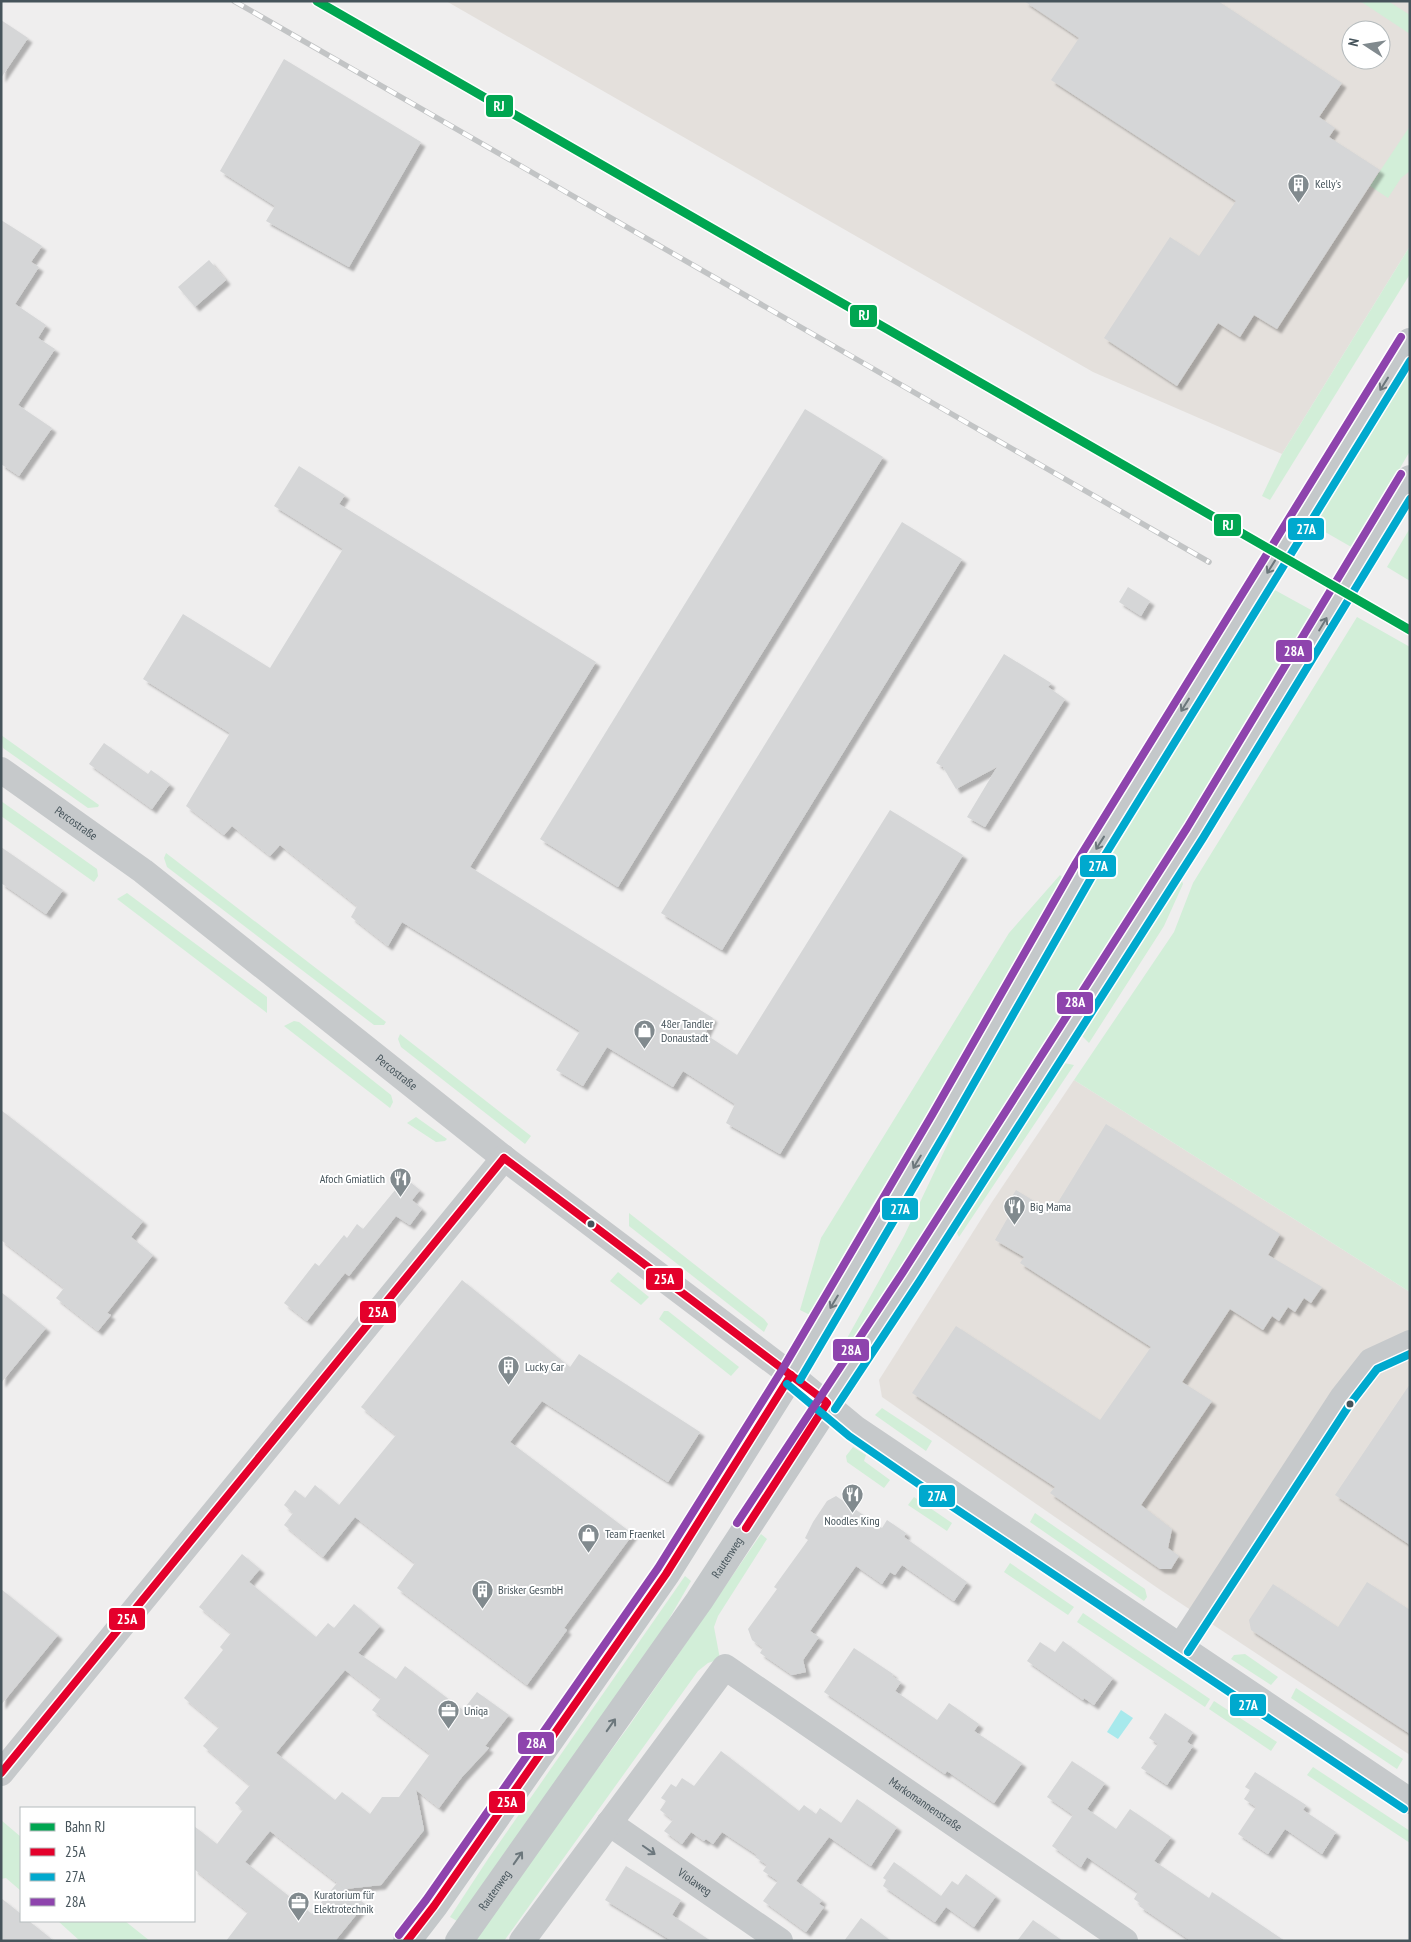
<svg xmlns="http://www.w3.org/2000/svg" width="1411" height="1942" viewBox="0 0 1411 1942" font-family="'PT Sans Narrow',sans-serif">
<style>
.commercial{fill:#e4e0dc;fill-rule:evenodd}
.green{fill:#d2eed8}
.water{fill:#a7e9ec}
.building{fill:#d5d6d7;fill-rule:evenodd;filter:url(#shadow)}
.lines{fill:none;stroke-linecap:round;stroke-linejoin:round}
.minor{stroke:#c6c9cb;stroke-width:26}
.major{stroke:#c4c8ca;stroke-width:28}
.rail-casing{stroke:#c2c4c5;stroke-width:5.5}
.rail{stroke:#fff;stroke-width:4;stroke-dasharray:11;stroke-linecap:butt}
.bus-1-casing{stroke:#fff;stroke-width:11}
.bus-2-casing{stroke:#fff;stroke-width:11}
.bus-3-casing{stroke:#fff;stroke-width:11}
.bus-1{stroke:#e4002b;stroke-width:8}
.bus-2{stroke:#00a9ce;stroke-width:8}
.bus-3{stroke:#8e44ad;stroke-width:8}
.rail-1-casing{stroke:#fff;stroke-width:12}
.rail-1{stroke:#00a651;stroke-width:9}
.oneway{stroke:#6c777c}
.oneway2{stroke:#6c777d}
.bus-dot{fill:#46545b;stroke:#fff;stroke-width:2}
.labels{text-anchor:middle;stroke-width:4;stroke-linejoin:round;paint-order:stroke}
.poi-label{font-size:12px;fill:#46545b;stroke:#fff;text-anchor:start}
.street-label{font-size:12px;fill:#46545b;stroke:#fff}
.line-badge{stroke:#fff;stroke-width:2}
.badge-label{font-size:14px;text-anchor:middle;font-weight:bold;fill:#fff}
</style>
<defs>
<filter id="shadow"><feDropShadow dx="4.5" dy="4.5" stdDeviation="1" flood-color="#0004"/></filter>
</defs>
<rect width="100%" height="100%" fill="#efeeee"/>
<g class="commercial">
<path d="M446,1h964v245l-128,208 -189,-82zM1351,30h30v30h-30z"/>
<polygon points="1074,1080 1410,1292 1410,1755 1159,1589 882,1397 879,1380 992,1202"/>
</g>
<g class="green">
<polygon points="1360,1 1388,1 1410,15 1410,34"/>
<polygon points="1410,126 1410,171 1401,178 1388,198 1370,186"/>
<polygon points="1410,246 1410,274 1399,292 1270,500 1262,496 1282,454"/>
<polygon points="1410,370 1410,451 1353,548 1313,525"/>
<polygon points="1410,528 1410,581 1387,567"/>
<polygon points="1273,589 1313,611 1177,836 854,1344 846,1340 904,1236 985,1065 1099,871"/>
<polygon points="1357,617 1410,647 1410,1292 1074,1080 1174,932 1193,883"/>
<polygon points="1,735 99,805 98,807 88,808 3,748"/>
<polygon points="1,801 97,869 98,876 94,882 1,816"/>
<polygon points="166,853 386,1022 384,1025 374,1025 167,867 164,858"/>
<polygon points="1060,875 1063,878 963,1059 867,1213 810,1315 800,1310 821,1238 1009,933"/>
<polygon points="1182,881 1183,884 1164,926 1089,1043 1081,1035 1163,907 1165,908"/>
<polygon points="127,893 267,997 267,1013 117,899"/>
<polygon points="294,1021 299,1022 391,1095 393,1102 390,1108 284,1026"/>
<polygon points="400,1034 531,1136 525,1144 401,1047 398,1039"/>
<polygon points="1064,1063 1074,1065 959,1237 955,1229"/>
<polygon points="416,1117 447,1139 445,1141 436,1142 407,1123"/>
<polygon points="629,1213 764,1319 768,1324 764,1332 629,1226"/>
<polygon points="618,1272 649,1297 641,1305 610,1281"/>
<polygon points="664,1311 668,1311 739,1367 731,1376 659,1319"/>
<polygon points="882,1408 932,1441 926,1451 875,1415"/>
<polygon points="853,1447 866,1455 864,1461 890,1480 884,1488 847,1462 846,1456"/>
<polygon points="914,1497 952,1523 947,1531 908,1505"/>
<polygon points="1035,1513 1145,1589 1147,1597 1144,1601 1030,1522"/>
<polygon points="761,1534 767,1539 718,1616 714,1627 720,1659 708,1663 698,1671 504,1941 471,1941 629,1726"/>
<polygon points="1010,1563 1074,1607 1068,1615 1004,1572"/>
<polygon points="685,1576 691,1581 658,1638 457,1921 450,1917 488,1859"/>
<polygon points="1083,1613 1210,1699 1205,1707 1077,1622"/>
<polygon points="1245,1654 1278,1677 1271,1685 1231,1659 1234,1655"/>
<polygon points="1296,1688 1403,1759 1397,1769 1291,1698"/>
<polygon points="1214,1701 1277,1742 1271,1751 1209,1709"/>
<polygon points="1313,1767 1410,1831 1410,1843 1307,1775"/>
<polygon points="1,1820 21,1837 21,1891 6,1878 1,1879"/>
<polygon points="58,1921 125,1921 150,1941 80,1941"/>
</g>
<polygon class="water" points="1121,1710 1133,1718 1118,1739 1107,1732"/>
<g class="building">
<polygon points="1024,1 1218,1 1342,83 1319,117 1335,128 1329,137 1380,170 1277,329 1254,315 1240,337 1218,323 1177,386 1104,338 1170,237 1199,256 1236,201 1051,80 1079,38"/>
<polygon points="1,20 28,38 1,78"/>
<polygon points="284,59 421,142 349,267 266,221 275,206 220,171"/>
<polygon points="1,220 42,246 31,262 39,267 15,304 46,325 38,338 55,349 18,405 52,428 19,476 1,464"/>
<polygon points="209,260 226,280 195,307 178,287"/>
<polygon points="805,409 883,457 618,887 540,839"/>
<polygon points="299,466 345,495 339,504 596,662 470,867 713,1018 705,1034 737,1055 890,810 963,855 780,1154 726,1123 735,1104 683,1071 673,1087 607,1047 583,1086 556,1070 580,1031 402,922 388,946 351,917 357,906 280,845 270,856 232,826 224,835 186,806 230,733 143,679 183,614 270,668 343,549 274,506"/>
<polygon points="902,522 962,559 722,950 661,913"/>
<polygon points="1128,587 1150,601 1141,616 1119,602"/>
<polygon points="1004,654 1051,683 1048,687 1065,699 985,827 967,817 997,767 956,789 943,767 936,763"/>
<polygon points="104,743 148,774 151,770 170,784 152,809 89,764"/>
<polygon points="1,847 63,890 46,914 1,883"/>
<polygon points="1,1110 143,1221 131,1237 153,1255 107,1313 111,1315 98,1331 56,1298 64,1288 1,1240"/>
<polygon points="1106,1124 1280,1234 1268,1255 1322,1287 1311,1303 1304,1298 1295,1312 1288,1307 1279,1321 1272,1316 1263,1330 1230,1309 1182,1382 1212,1401 1141,1505 1172,1529 1168,1548 1179,1556 1171,1569 1160,1569 1050,1493 1055,1487 912,1393 956,1326 1100,1420 1151,1347 1020,1263 1024,1257 995,1240 1011,1212 1005,1208 1016,1190 1052,1212"/>
<polygon points="405,1178 420,1190 412,1200 422,1209 410,1225 396,1216 349,1276 345,1273 307,1321 284,1303 315,1263 319,1266 344,1235 347,1238 357,1224 363,1229"/>
<polygon points="462,1280 570,1367 579,1354 700,1432 668,1482 542,1401 510,1442 633,1534 564,1628 567,1630 527,1685 397,1588 415,1563 355,1517 323,1557 284,1525 293,1513 284,1505 295,1490 305,1498 315,1485 339,1505 396,1435 361,1407"/>
<polygon points="1,1292 46,1328 1,1383"/>
<polygon points="1410,1384 1410,1545 1335,1495"/>
<polygon points="836,1496 882,1528 887,1520 906,1533 904,1537 967,1582 954,1601 902,1565 895,1575 890,1572 882,1584 856,1566 810,1631 819,1637 803,1660 806,1672 792,1675 760,1653 763,1648 752,1640 748,1629 777,1589 774,1587 808,1540 805,1538 813,1522 827,1501"/>
<path d="M242,1554l18,15 -11,13 67,55 12,-14 6,5 20,-24 26,22 -22,27 38,26 9,-13 58,44 14,-18 32,23 -24,31 4,2 -27,29 -23,31 -23,-18 8,40 -43,55 -36,4 -75,-58 -25,31 67,52 25,-31 28,21 -30,37h-109l22,-29 -54,-43v-43l23,18 26,-34 -8,-7 15,-18 -47,-39 16,-19 -35,-29 39,-48 -3,-3 11,-14 -32,-26zM345,1670l36,28 -9,12 58,44 -31,43h-17l-12,17 -28,-22 -7,8 -59,-47z"/>
<polygon points="1367,1582 1410,1610 1410,1734 1251,1630 1249,1620 1273,1584 1338,1627"/>
<polygon points="1,1589 58,1635 1,1705"/>
<polygon points="1063,1641 1113,1678 1094,1705 1084,1698 1083,1700 1027,1661 1040,1642 1055,1652"/>
<polygon points="854,1648 893,1674 892,1676 901,1682 895,1691 937,1720 949,1703 979,1724 974,1731 1022,1763 994,1803 947,1771 945,1774 824,1692"/>
<polygon points="1165,1713 1193,1732 1187,1742 1193,1746 1167,1785 1141,1768 1158,1744 1149,1738"/>
<polygon points="721,1751 799,1811 804,1805 816,1814 820,1808 841,1823 857,1799 897,1827 871,1866 829,1837 796,1881 822,1900 819,1904 824,1907 806,1932 763,1901 778,1881 763,1871 767,1865 755,1857 757,1855 722,1832 713,1844 706,1839 704,1841 691,1832 682,1844 664,1831 673,1820 660,1810 666,1801 661,1798 671,1784 676,1787 682,1778 694,1786"/>
<polygon points="1072,1761 1105,1783 1087,1809 1116,1829 1130,1809 1171,1837 1154,1861 1209,1898 1212,1892 1285,1941 1191,1941 1139,1906 1141,1904 1134,1899 1138,1892 1087,1857 1081,1867 1052,1846 1073,1815 1047,1797"/>
<polygon points="1255,1772 1306,1805 1303,1810 1336,1832 1322,1854 1285,1829 1268,1854 1238,1834 1256,1807 1244,1799 1250,1790 1245,1787"/>
<polygon points="894,1862 941,1896 952,1881 958,1885 966,1874 996,1896 974,1927 946,1907 935,1922 883,1886 886,1880 883,1878"/>
<polygon points="626,1866 681,1900 672,1915 711,1941 672,1941 605,1900"/>
<polygon points="1,1898 21,1914 21,1921 29,1921 54,1941 1,1941"/>
<polygon points="861,1918 891,1941 844,1941"/>
<polygon points="1033,1920 1063,1941 1017,1941"/>
</g>
<g class="lines">
<g class="minor">
<path id="s1" d="M1,770l142,101 361,287 287,217 64,53 555,373"/>
<polyline points="1180,1647 1342,1398 1371,1361 1410,1343"/>
<polyline points="1,1773 504,1158"/>
<path id="s2" d="M609,1823l171,118"/>
<path id="s3" d="M522,1941l203,-274 400,274"/>
</g>
<g class="major">
<polyline points="407,1941 434,1906 666,1574 791,1375 941,1120 1085,868 1410,342"/>
<path id="s4" d="M459,1941l240,-340 212,-324 284,-444 215,-354"/>
</g>
<defs>
<polyline id="rail" points="234,1 1209,562"/>
</defs>
<use href="#rail" class="rail-casing"/>
<use href="#rail" class="rail"/>
<defs>
<g id="bus-1">
<polyline points="504,1158 825,1401"/>
<polyline points="746,1528 827,1403"/>
<polyline points="1,1773 504,1158"/>
<polyline points="407,1941 434,1906 666,1574 791,1375"/>
</g>
<g id="bus-2">
<polyline points="800,1380 950,1125 1094,873 1410,361"/>
<polyline points="787,1384 849,1436 920,1485 1404,1809"/>
<polyline points="835,1409 919,1282 1203,838 1410,499"/>
<polyline points="1188,1652 1350,1404 1377,1369 1410,1354"/>
</g>
<g id="bus-3">
<polyline points="737,1523 903,1272 1187,828 1401,474"/>
<polyline points="399,1935 426,1900 658,1568 782,1370 932,1115 1076,863 1401,337"/>
</g>
</defs>
<use href="#bus-1" class="bus-1-casing"/>
<use href="#bus-2" class="bus-2-casing"/>
<use href="#bus-3" class="bus-3-casing"/>
<use href="#bus-1" class="bus-1"/>
<use href="#bus-2" class="bus-2"/>
<use href="#bus-3" class="bus-3"/>
<defs>
<polyline id="rail-1" points="317,1 1410,630"/>
</defs>
<use href="#rail-1" class="rail-1-casing"/>
<use href="#rail-1" class="rail-1"/>
</g>
<defs><path id="oneway-shaft" d="M-6 0H5M1.5-3L5.5 0L1.5 3" fill="none" stroke-width="1.6" stroke-linecap="round" stroke-linejoin="round" transform="scale(1.25)"/></defs>
<g class="oneway">
<use href="#oneway-shaft" transform="translate(1384 384) rotate(122)"/>
<use href="#oneway-shaft" transform="translate(1271 567) rotate(122)"/>
<use href="#oneway-shaft" transform="translate(1323 624) rotate(-59)"/>
<use href="#oneway-shaft" transform="translate(1185 705) rotate(122)"/>
<use href="#oneway-shaft" transform="translate(1100 843) rotate(122)"/>
<use href="#oneway-shaft" transform="translate(917 1162) rotate(121)"/>
<use href="#oneway-shaft" transform="translate(834 1302) rotate(121)"/>
<use href="#oneway-shaft" transform="translate(611 1725) rotate(-55)"/>
<use href="#oneway-shaft" transform="translate(518 1858) rotate(-55)"/>
</g>
<use class="oneway2" href="#oneway-shaft" transform="translate(649 1850) rotate(35)"/>
<defs>
<symbol id="building-pin" viewBox="-11 -11 22 30"><path d="M0 17L-7.5 6A9.5 9.5 0 1 1 7.5 6Z" fill="#818a8e" stroke="#fff"/><path d="M-4-6H4V6H1V3H-1V6H-4ZM-2.5-4.3h1.7v1.8h-1.7ZM.8-4.3h1.7v1.8H.8ZM-2.5-1h1.7V.8h-1.7ZM.8-1h1.7V.8H.8Z" fill="#fff"/></symbol>
<symbol id="shop-pin" viewBox="-11 -11 22 30"><path d="M0 17L-7.5 6A9.5 9.5 0 1 1 7.5 6Z" fill="#818a8e" stroke="#fff"/><path d="M-5-2.5h2.3a2.7 3.5 0 0 1 5.4 0H5L5.5 6h-11ZM-1.5-2.5h3a1.5 2.3 0 0 0-3 0Z" fill="#fff"/></symbol>
<symbol id="restaurant-pin" viewBox="-11 -11 22 30"><path d="M0 17L-7.5 6A9.5 9.5 0 1 1 7.5 6Z" fill="#818a8e" stroke="#fff"/><path d="M-5-6h1v4h1v-4h1v4h1v-4h1v5L-1.5 .5V6h-2V.5L-5-1ZM5-6V6H3V1.5H1.5Q1.5-4 5-6Z" fill="#fff"/></symbol>
<symbol id="office-pin" viewBox="-11 -11 22 30"><path d="M0 17L-7.5 6A9.5 9.5 0 1 1 7.5 6Z" fill="#818a8e" stroke="#fff"/><path d="M-6-3h4V-5.5h4V-3h4V5H-6ZM-1-4.5V-3h2v-1.5ZM-6 0V1H6V0Z" fill="#fff"/></symbol>
</defs>
<g fill-rule="evenodd">
<use href="#building-pin" x="1286" y="172" width="25" height="34"/>
<use href="#shop-pin" x="632" y="1018" width="25" height="34"/>
<use href="#restaurant-pin" x="388" y="1166" width="25" height="34"/>
<use href="#restaurant-pin" x="1002" y="1194" width="25" height="34"/>
<use href="#building-pin" x="496" y="1354" width="25" height="34"/>
<use href="#restaurant-pin" x="840" y="1482" width="25" height="34"/>
<use href="#shop-pin" x="576" y="1522" width="25" height="34"/>
<use href="#building-pin" x="470" y="1578" width="25" height="34"/>
<use href="#office-pin" x="436" y="1698" width="25" height="34"/>
<use href="#office-pin" x="286" y="1890" width="25" height="34"/>
</g>
<g class="bus-dot">
<circle cx="591" cy="1224" r="4.5"/>
<circle cx="1350" cy="1404" r="4.5"/>
</g>
<g class="labels">
<g class="poi-label">
<text x="1315" y="188">Kelly's</text>
<text x="661" y="1028">48er Tandler<tspan x="661" dy="14">Donaustadt</tspan></text>
<text x="385" y="1183" text-anchor="end">Afoch Gmiatlich</text>
<text x="1030" y="1211">Big Mama</text>
<text x="525" y="1371">Lucky Car</text>
<text x="852" y="1525" text-anchor="middle">Noodles King</text>
<text x="605" y="1538">Team Fraenkel</text>
<text x="498" y="1594">Brisker GesmbH</text>
<text x="464" y="1715">Uniqa</text>
<text x="314" y="1899">Kuratorium für<tspan x="314" dy="14">Elektrotechnik</tspan></text>
</g>
<g class="street-label">
<text dy="4" stroke="none"><textPath href="#s1" startOffset="92">Percostraße</textPath></text>
<text dy="4" stroke="none"><textPath href="#s1" startOffset="498">Percostraße</textPath></text>
<text dy="4" stroke="none"><textPath href="#s4" startOffset="468">Rautenweg</textPath></text>
<text dy="4" stroke="none"><textPath href="#s3" startOffset="584">Markomannenstraße</textPath></text>
<text dy="4" stroke="none"><textPath href="#s2" startOffset="104">Violaweg</textPath></text>
<text dy="4" stroke="none"><textPath href="#s4" startOffset="62">Rautenweg</textPath></text>
</g>
</g>
<g class="line-badge">
<rect x="485" y="94" width="29" height="24" rx="5" fill="#00a651"/>
<rect x="849" y="304" width="29" height="24" rx="5" fill="#00a651"/>
<rect x="1213" y="513" width="29" height="24" rx="5" fill="#00a651"/>
<rect x="1287" y="517" width="38" height="24" rx="5" fill="#00a9ce"/>
<rect x="1275" y="639" width="38" height="24" rx="5" fill="#8e44ad"/>
<rect x="1079" y="854" width="38" height="24" rx="5" fill="#00a9ce"/>
<rect x="1056" y="991" width="38" height="24" rx="5" fill="#8e44ad"/>
<rect x="881" y="1197" width="38" height="24" rx="5" fill="#00a9ce"/>
<rect x="645" y="1267" width="39" height="24" rx="5" fill="#e4002b"/>
<rect x="359" y="1300" width="38" height="24" rx="5" fill="#e4002b"/>
<rect x="832" y="1338" width="38" height="24" rx="5" fill="#8e44ad"/>
<rect x="918" y="1484" width="38" height="24" rx="5" fill="#00a9ce"/>
<rect x="108" y="1607" width="38" height="24" rx="5" fill="#e4002b"/>
<rect x="1229" y="1693" width="38" height="24" rx="5" fill="#00a9ce"/>
<rect x="517" y="1731" width="38" height="24" rx="5" fill="#8e44ad"/>
<rect x="488" y="1790" width="38" height="24" rx="5" fill="#e4002b"/>
</g>
<g class="badge-label">
<text x="499" y="111">RJ</text>
<text x="864" y="320">RJ</text>
<text x="1228" y="530">RJ</text>
<text x="1306" y="534">27A</text>
<text x="1294" y="656">28A</text>
<text x="1098" y="871">27A</text>
<text x="1075" y="1007">28A</text>
<text x="900" y="1214">27A</text>
<text x="664" y="1284">25A</text>
<text x="378" y="1317">25A</text>
<text x="851" y="1355">28A</text>
<text x="937" y="1501">27A</text>
<text x="127" y="1624">25A</text>
<text x="1248" y="1710">27A</text>
<text x="536" y="1748">28A</text>
<text x="507" y="1807">25A</text>
</g>
<rect width="1411" height="1942" fill="none" stroke="#46545b" stroke-width="5"/>
<rect x="20" y="1807" width="175" height="115" fill="#ffffff" stroke="#b5bbbd"/>
<rect x="30" y="1823" width="25" height="8" fill="#00a651" stroke="#b5bbbd"/>
<text x="65" y="1832" font-size="15" fill="#46545b">Bahn RJ</text>
<rect x="30" y="1848" width="25" height="8" fill="#e4002b" stroke="#b5bbbd"/>
<text x="65" y="1857" font-size="15" fill="#46545b">25A</text>
<rect x="30" y="1873" width="25" height="8" fill="#00a9ce" stroke="#b5bbbd"/>
<text x="65" y="1882" font-size="15" fill="#46545b">27A</text>
<rect x="30" y="1898" width="25" height="8" fill="#8e44ad" stroke="#b5bbbd"/>
<text x="65" y="1907" font-size="15" fill="#46545b">28A</text>
<g transform="translate(1366 45) rotate(282)"><circle r="24" fill="#ffffff" stroke="#b5bbbd"/>
<path d="M0-4L9 19L0 12L-9 19Z" fill="#818a8e"/>
<text y="-8" font-size="14" font-weight="bold" text-anchor="middle" fill="#46545b">N</text>
</g>
</svg>
